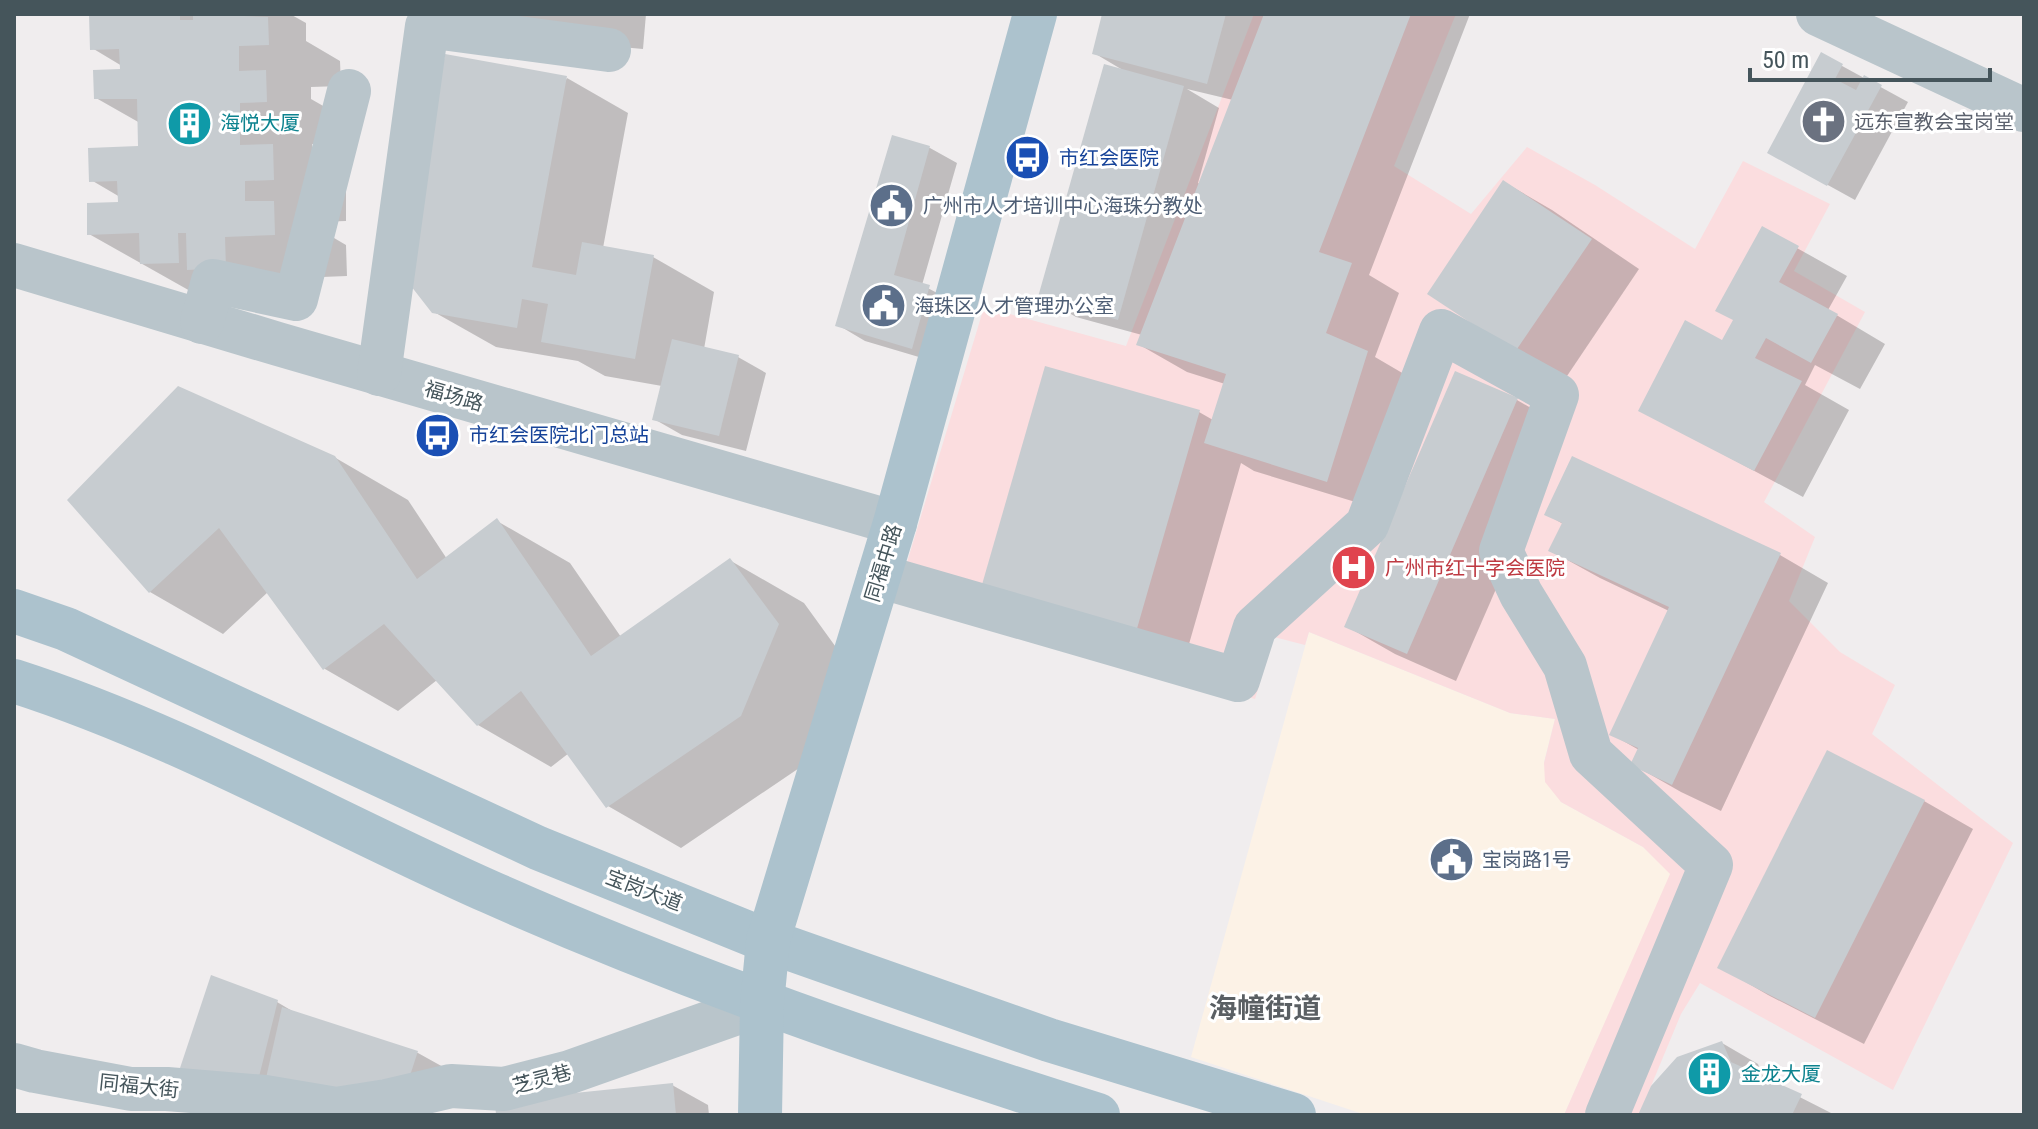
<svg xmlns="http://www.w3.org/2000/svg" width="2038" height="1129" viewBox="0 0 2038 1129" font-family="'Roboto Condensed','Noto Sans SC',sans-serif">
<style>
.commercial{fill:#fcf2e6}
.medical{fill:#fbdddf}
.shadow{fill:#0003;fill-rule:evenodd}
.building{fill:#c7ccd0}
.lines{fill:none;stroke-linecap:round;stroke-linejoin:round}
.minor{stroke:#b9c5cb;stroke-width:44}
.major{stroke:#acc2cd;stroke-width:44}
.labels{text-anchor:middle;stroke-width:6;stroke-linejoin:round;paint-order:stroke}
.worship-label{font-size:20px;fill:#5b616d;stroke:#fff;text-anchor:start}
.culture-label{font-size:20px;fill:#0d838f;stroke:#fff;text-anchor:start}
.transit-label{font-size:20px;fill:#164399;stroke:#fff;text-anchor:start}
.service-label{font-size:20px;fill:#4e5e75;stroke:#fff;text-anchor:start}
.street-label{font-size:20px;fill:#45555b;stroke:#fff}
.health-label{font-size:20px;fill:#be3a42;stroke:#fff;text-anchor:start}
.district-label{font-size:28px;font-weight:bold;fill:#5a5f63;stroke:#fff}
</style>
<rect width="100%" height="100%" fill="#f0edee"/>
<polygon class="commercial" points="1309,632 1510,713 1555,719 1544,762 1561,802 1643,847 1671,874 1564,1115 1366,1115 1191,1057"/>
<polygon class="medical" points="1254,14 1456,14 1394,166 1471,214 1527,147 1595,185 1695,249 1743,161 1830,204 1794,271 1865,312 1764,502 1815,537 1789,601 1840,652 1895,685 1872,734 2013,843 1893,1090 1700,983 1681,1014 1639,1115 1564,1115 1670,874 1643,847 1561,802 1545,782 1544,763 1555,719 1510,713 1309,632 1305,645 1274,637 1255,699 1077,647 896,599 984,307 1126,346"/>
<g class="shadow">
<polygon points="91,14 290,14 306,23 306,41 340,61 341,86 311,87 311,99 339,115 339,143 312,144 312,169 346,188 346,221 317,222 317,228 346,245 347,276 297,278 215,305 89,234 120,204 120,197 91,180 140,148 140,123 96,98 122,71 122,66 92,48"/>
<polygon points="479,14 646,14 643,49 521,38"/>
<path d="M1105,14h365l-101,261 30,18 -24,64 41,24 -41,127 -121,-37 -13,-8 -58,202 -153,-43 169,-210 14,8 12,-36 -38,-12 -49,-28 4,-9 -66,-18 -36,-21 81,-227 -27,-16zM1187,89l46,11 -33,84 -2,-1 21,-75z"/>
<polygon points="1822,55 1908,102 1855,200 1797,168"/>
<polygon points="567,78 628,113 603,248 653,257 714,292 704,349 738,357 766,373 746,451 682,435 654,419 662,386 605,376 578,361 496,347 434,312"/>
<polygon points="893,137 930,148 957,163 922,285 956,303 939,363 865,341 838,325"/>
<polygon points="1504,182 1552,210 1639,269 1565,379 1516,351"/>
<polygon points="1763,229 1847,276 1828,310 1885,344 1860,389 1815,365 1805,385 1849,410 1803,497 1641,410 1723,343 1735,320"/>
<polygon points="1456,373 1517,400 1566,428 1456,681 1395,654 1346,626"/>
<polygon points="334,457 408,500 447,559 497,521 570,563 621,637 731,561 804,603 851,668 814,758 681,848 608,806 569,753 551,767 478,725 437,680 398,711 325,669 268,592 223,634 150,592 69,500"/>
<polygon points="1546,514 1780,555 1828,583 1721,811 1681,792 1632,764 1639,750 1611,734 1669,611 1600,578 1551,551 1563,524"/>
<polygon points="1828,753 1924,801 1973,829 1864,1044 1768,995 1720,967"/>
<polygon points="277,1002 299,1015 418,1053 445,1068 434,1103 204,1097"/>
<polygon points="1722,1043 1758,1064 1764,1079 1835,1115 1640,1115"/>
<polygon points="672,1085 708,1105 709,1115 498,1115"/>
</g>
<g class="building">
<polygon points="89,14 180,14 180,20 193,20 193,14 268,17 269,45 239,46 239,71 266,70 267,102 240,103 240,145 273,144 274,180 245,181 245,201 274,201 275,235 225,237 226,268 187,270 186,233 178,233 179,263 140,264 139,233 87,235 87,203 118,202 117,181 89,182 88,148 138,146 137,99 94,99 93,70 120,69 119,49 90,50"/>
<polygon points="1102,14 1226,14 1207,84 1092,54"/>
<polygon points="1264,14 1411,14 1319,252 1352,263 1326,333 1368,351 1327,482 1204,443 1226,374 1136,345"/>
<polygon points="1821,52 1843,64 1835,79 1856,90 1864,75 1882,85 1827,186 1767,153"/>
<polygon points="445,54 567,76 532,267 576,275 582,242 654,255 635,359 541,342 548,304 522,299 517,328 432,313 404,277"/>
<polygon points="1104,64 1184,86 1118,320 1038,297"/>
<polygon points="892,135 930,146 894,275 930,285 912,349 835,326"/>
<polygon points="1503,180 1592,239 1515,352 1427,294"/>
<polygon points="1762,226 1799,246 1779,282 1838,314 1811,363 1766,338 1755,358 1802,381 1754,471 1638,411 1685,320 1722,340 1733,320 1715,311"/>
<polygon points="672,339 739,355 719,436 652,420"/>
<polygon points="1045,366 1200,410 1134,639 979,595"/>
<polygon points="1455,371 1518,398 1407,654 1344,627"/>
<polygon points="178,386 335,456 417,579 497,518 591,656 730,558 779,624 741,716 606,808 521,691 477,726 384,624 323,670 219,528 149,593 67,500"/>
<polygon points="1572,456 1781,553 1672,785 1630,765 1638,748 1609,735 1669,607 1548,551 1562,523 1544,515"/>
<polygon points="1827,750 1925,800 1815,1018 1717,968"/>
<polygon points="211,975 278,1000 256,1089 175,1083"/>
<polygon points="282,1007 418,1051 406,1088 264,1087"/>
<polygon points="1722,1041 1731,1062 1802,1094 1792,1115 1638,1115 1651,1086 1677,1057"/>
<polygon points="673,1083 676,1115 496,1115 495,1101"/>
</g>
<g class="lines">
<g class="minor">
<polyline points="1818,14 2024,110"/>
<polyline points="14,265 278,344 895,523"/>
<polyline points="202,322 213,281 296,299 349,91"/>
<polyline points="379,374 427,26 609,50"/>
<polyline points="879,576 1238,680 1255,627 1367,525 1441,331 1557,395 1501,551 1521,594 1565,666 1591,754 1711,865 1607,1115"/>
<polyline points="14,1065 35,1071 131,1089 167,1089 265,1097 336,1109 387,1101 451,1086 504,1089 570,1072 762,1004"/>
</g>
<g class="major">
<polyline points="14,611 66,629 538,848 768,941 1049,1040 1294,1115"/>
<path d="M14,681c165,53 318,141 476,211 198,88 401,158 608,223"/>
<polyline points="760,1115 762,1004 768,941 895,523 1035,14"/>
</g>
</g>
<defs>
<symbol id="church-disc" viewBox="-11 -11 22 22"><circle r="9.5" fill="#6b7280" stroke="#fff"/><path d="M-1.2-6h2.4v3.5h3.3v2.4h-3.3V6h-2.4V-.1h-3.3v-2.4h3.3Z" fill="#fff"/></symbol>
<symbol id="building-disc" viewBox="-11 -11 22 22"><circle r="9.5" fill="#0f9aa8" stroke="#fff"/><path d="M-4-6H4V6H1V3H-1V6H-4ZM-2.5-4.3h1.7v1.8h-1.7ZM.8-4.3h1.7v1.8H.8ZM-2.5-1h1.7V.8h-1.7ZM.8-1h1.7V.8H.8Z" fill="#fff"/></symbol>
<symbol id="bus-disc" viewBox="-11 -11 22 22"><circle r="9.5" fill="#1a4fb4" stroke="#fff"/><path d="M-5-6H5V4H4V6H2V4H-2V6H-4V4H-5ZM-3.5-4V0h7V-4ZM-3.5 1.2v1.5H-2V1.2ZM2 1.2v1.5H3.5V1.2Z" fill="#fff"/></symbol>
<symbol id="civic-disc" viewBox="-11 -11 22 22"><circle r="9.5" fill="#5c6f8a" stroke="#fff"/><path d="M-.6-6.5H3V-4.5H.6V-3L4-1V1h2V6H-6V1h2V-1L-.6-3ZM-1.2 2.5V6h2.4V2.5Z" fill="#fff"/></symbol>
<symbol id="hospital-disc" viewBox="-11 -11 22 22"><circle r="9.5" fill="#e0444e" stroke="#fff"/><path d="M-5-5h3v3.5h4V-5h3V5h-3V1.5h-4V5h-3Z" fill="#fff"/></symbol>
</defs>
<g fill-rule="evenodd">
<use href="#church-disc" x="1798" y="96" width="51" height="51"/>
<use href="#building-disc" x="164" y="98" width="51" height="51"/>
<use href="#bus-disc" x="1002" y="132" width="51" height="51"/>
<use href="#civic-disc" x="866" y="180" width="51" height="51"/>
<use href="#civic-disc" x="858" y="280" width="51" height="51"/>
<use href="#bus-disc" x="412" y="410" width="51" height="51"/>
<use href="#hospital-disc" x="1328" y="542" width="51" height="51"/>
<use href="#civic-disc" x="1426" y="834" width="51" height="51"/>
<use href="#building-disc" x="1684" y="1048" width="51" height="51"/>
</g>
<g class="labels">
<g class="worship-label">
<text x="1854" y="129">远东宣教会宝岗堂</text>
</g>
<g class="culture-label">
<text x="220" y="130">海悦大厦</text>
<text x="1741" y="1081">金龙大厦</text>
</g>
<g class="transit-label">
<text x="1059" y="165">市红会医院</text>
<text x="469" y="442">市红会医院北门总站</text>
</g>
<g class="service-label">
<text x="923" y="213">广州市人才培训中心海珠分教处</text>
<text x="914" y="313">海珠区人才管理办公室</text>
<text x="1482" y="867">宝岗路1号</text>
</g>
<g class="street-label">
<text transform="translate(454 396) rotate(16)" y="7">福场路</text>
<text transform="translate(883 563) rotate(-73)" y="7">同福中路</text>
<text transform="translate(644 890) rotate(21)" y="7">宝岗大道</text>
<text transform="translate(542 1079) rotate(-15)" y="7">芝灵巷</text>
<text transform="translate(139 1086) rotate(6)" y="7">同福大街</text>
</g>
<g class="health-label">
<text x="1385" y="575">广州市红十字会医院</text>
</g>
<g class="district-label">
<text x="1265" y="1018">海幢街道</text>
</g>
</g>
<rect width="2038" height="1129" fill="none" stroke="#45555b" stroke-width="32"/>
<path d="M1750 68v12h240v-12" fill="none" stroke="#45555b" stroke-width="4"/>
<text x="1762" y="68" font-size="24" fill="#45555b" stroke="#ffffff" stroke-width="6" paint-order="stroke">50 m</text>
</svg>
